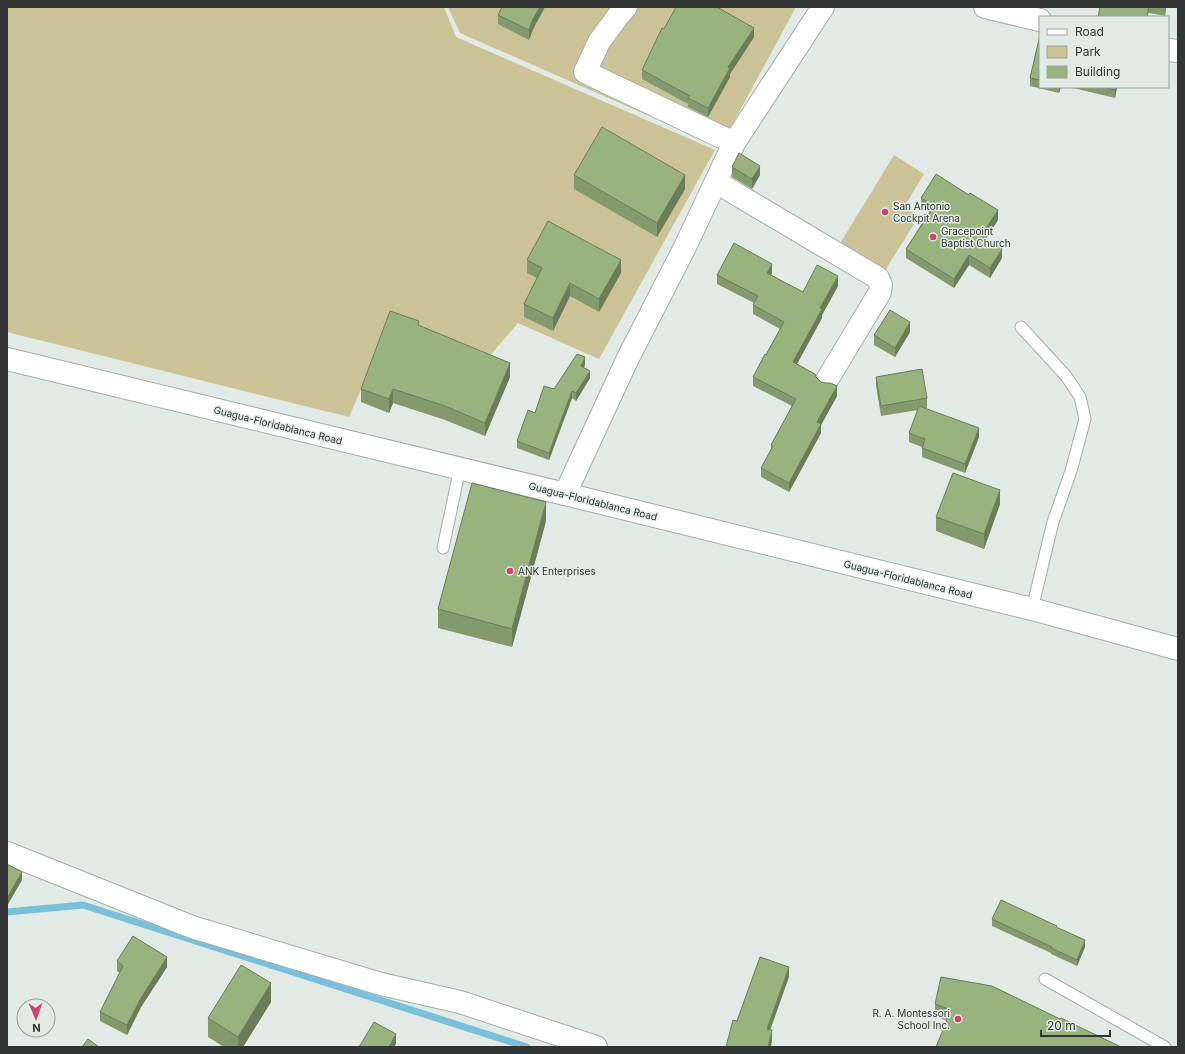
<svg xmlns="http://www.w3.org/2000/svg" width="1185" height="1054" viewBox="0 0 1185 1054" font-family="Inter,sans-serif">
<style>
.green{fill:#cbc396}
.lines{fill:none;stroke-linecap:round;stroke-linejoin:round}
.stream{stroke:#79c0da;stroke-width:7}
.service-casing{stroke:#a6ada9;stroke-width:13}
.minor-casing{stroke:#a6ada9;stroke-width:24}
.secondary-casing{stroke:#a6ada9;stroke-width:24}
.service{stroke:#fff;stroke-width:11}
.minor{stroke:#fff;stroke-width:22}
.secondary{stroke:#fff;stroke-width:22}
.wall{fill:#839a6c}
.shaded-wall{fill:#6a7d58}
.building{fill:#98b37e;stroke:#6a7d58}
.poi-dot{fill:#d0426c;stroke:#e2eae5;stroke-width:1.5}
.labels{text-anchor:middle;stroke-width:3;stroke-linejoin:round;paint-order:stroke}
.poi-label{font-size:10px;fill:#323533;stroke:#e2eae5;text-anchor:start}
.street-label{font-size:10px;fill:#323533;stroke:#e2eae5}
</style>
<rect width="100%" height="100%" fill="#e2eae5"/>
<g class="green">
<polygon points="7,7 444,7 456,37 715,150 599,359 518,323 488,358 394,314 349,417 7,332"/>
<polygon points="448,7 796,7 720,147 460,33"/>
<polygon points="894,155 924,174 904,207 919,216 881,277 836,250"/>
</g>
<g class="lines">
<polyline class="stream" points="7,912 83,905 527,1047"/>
<defs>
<g id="service">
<polyline points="1021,327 1066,376 1080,397 1085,419 1071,471 1053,522 1032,609"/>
<polyline points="443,548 460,468"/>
<polyline points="1045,979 1165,1047"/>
</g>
<g id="minor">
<polyline points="626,7 618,16 599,42 585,72 734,143"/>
<polyline points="985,7 1040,20"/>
<polyline points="1168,50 1178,51"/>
<polyline points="716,182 878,278 881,285 880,292 827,380"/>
<polyline points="565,494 628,358 685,247 734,143 823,7"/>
<polyline points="7,853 192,927 381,984 460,1002 596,1047"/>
</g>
<polyline id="secondary" points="7,359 565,494 1032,609 1178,649"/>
</defs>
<use href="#service" class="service-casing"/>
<use href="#minor" class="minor-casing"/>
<use href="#secondary" class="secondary-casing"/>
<use href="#service" class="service"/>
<use href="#minor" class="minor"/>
<use href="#secondary" class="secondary"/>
</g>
<g class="wall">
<polygon points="502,7 545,7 533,29 529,40 498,24 498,15"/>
<polygon points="1094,7 1166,7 1165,16 1149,13"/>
<polygon points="664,29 754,37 730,74 730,77 708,117 688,107 688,104 642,79 642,70"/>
<polygon points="1040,35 1040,87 1061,87 1059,93 1030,86 1030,78"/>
<polygon points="1069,87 1117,87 1115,98"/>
<polygon points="732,167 760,175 752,189 732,177"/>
<polygon points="574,175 685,189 657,237 574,189"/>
<polygon points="921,198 998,220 986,239 1002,258 990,278 969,265 954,288 906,258 906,249 929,212 921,207"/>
<polygon points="527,260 621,273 599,312 570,296 553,331 524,317 524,304 537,278 527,273"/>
<polygon points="772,273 771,275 803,292 838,286 822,315 822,318 797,364 816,377 837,396 821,425 821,433 789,492 761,477 761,468 771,450 771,445 792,406 753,386 753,377 780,329 753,314 753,305 754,303 717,284 717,275"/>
<polygon points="419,326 510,377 485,436 445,420 393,403 389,413 361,402 361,389"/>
<polygon points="910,332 895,357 874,345 874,335"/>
<polygon points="585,365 584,367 590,378 576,401 572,398 549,460 517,448 517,441 535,413 554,389"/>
<polygon points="876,377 927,398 927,408 925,408 979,437 965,473 922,457 922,447 909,442 909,433 918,410 881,416 876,386"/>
<polygon points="1000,504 984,549 936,531 936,517"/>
<polygon points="546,521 512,647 438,628 438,609"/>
<polygon points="992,919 1057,928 1085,947 1077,966 1051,954 1051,953 992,926"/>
<polygon points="117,961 167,967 141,1007 127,1035 100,1021 100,1012 120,973 117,971"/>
<polygon points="271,1002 243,1047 224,1047 208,1037 208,1018"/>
<polygon points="935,1004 1060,1019 947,1021 935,1016"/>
</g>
<g class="shaded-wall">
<polygon points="540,7 545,7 533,29 529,40 529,30 533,19"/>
<polygon points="1165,7 1166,7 1165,16"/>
<polygon points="754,28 754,37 730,74 730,77 708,117 708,108 728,67"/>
<polygon points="1059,87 1061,87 1059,93"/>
<polygon points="1115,87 1117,87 1115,98"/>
<polygon points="760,166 760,175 752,189 752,179"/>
<polygon points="685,175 685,189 657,237 657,223"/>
<polygon points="998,210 998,220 981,245 981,236"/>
<polygon points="1002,249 1002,258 990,278 990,268"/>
<polygon points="969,255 969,265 954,288 954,279"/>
<polygon points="621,260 621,273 599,312 599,299"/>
<polygon points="772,264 772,273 767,282 767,273"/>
<polygon points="838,276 838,286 822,315 822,318 793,371 793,362 820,308"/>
<polygon points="570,283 570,296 553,331 553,318"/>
<polygon points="910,322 910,332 895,357 895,348"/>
<polygon points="585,357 585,365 581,373 581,366"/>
<polygon points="510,363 510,377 485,436 485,423"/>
<polygon points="590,371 590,378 576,401 576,393"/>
<polygon points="837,386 837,396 821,425 821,433 789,492 789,483 817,422"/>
<polygon points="393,389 393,403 389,413 389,399"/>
<polygon points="572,391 572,398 549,460 549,453"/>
<polygon points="979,428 979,437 965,473 965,464"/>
<polygon points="1000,490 1000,504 984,549 984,534"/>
<polygon points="546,502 546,521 512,647 512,629"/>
<polygon points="22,872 22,880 7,906 7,898"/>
<polygon points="1085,940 1085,947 1077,966 1077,960"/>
<polygon points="167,957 167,967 141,1007 127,1035 127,1025 141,998"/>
<polygon points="789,967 789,977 767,1039 767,1029"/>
<polygon points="271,983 271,1002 243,1047 238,1047 238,1037"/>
<polygon points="772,1030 772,1040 771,1047 768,1047"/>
<polygon points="396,1034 396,1044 394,1047 389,1047"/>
</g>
<g class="building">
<polygon points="502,7 540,7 533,19 529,30 498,15"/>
<polygon points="676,7 717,7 754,28 728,67 730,68 708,108 688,98 690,96 642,70 662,28 664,29"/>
<polygon points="1100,7 1149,7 1147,17 1098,17"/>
<polygon points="1040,35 1040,80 1030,78"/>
<polygon points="1103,87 1115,87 1115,90"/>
<polygon points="602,127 685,175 657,223 574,175"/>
<polygon points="739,153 760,166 752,179 732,167"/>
<polygon points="936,174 969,195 970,193 998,210 981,236 1002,249 990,268 969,255 954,279 906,249 934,206 921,198"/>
<polygon points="548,221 621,260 599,299 570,283 553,318 524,304 542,268 527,260"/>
<polygon points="734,243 772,264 767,273 803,292 817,265 838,276 820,308 822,309 793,362 815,374 816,377 821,382 826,383 830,383 837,386 817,422 821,424 789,483 761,468 773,446 771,445 796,399 753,377 765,354 766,355 784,322 753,305 758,296 717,275"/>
<polygon points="890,310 910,322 895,348 874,335"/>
<polygon points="390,311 419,321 418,325 510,363 485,423 445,406 393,389 389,399 361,389"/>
<polygon points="577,354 585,357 581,366 590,371 576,393 572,391 549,453 517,441 528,410 535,413 544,386 554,389"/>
<polygon points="922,369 927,398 881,406 876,377"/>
<polygon points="919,406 979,428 965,464 922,448 925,439 909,433"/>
<polygon points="953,473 1000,490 984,534 936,517"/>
<polygon points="472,483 546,502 512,629 438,609"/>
<polygon points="7,864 22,872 7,898"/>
<polygon points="1001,900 1057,926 1056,927 1085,940 1077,960 1051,948 1052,947 992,919"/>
<polygon points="133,936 167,957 141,998 127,1025 100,1012 123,966 117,961"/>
<polygon points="760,957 789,967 767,1029 772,1030 768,1047 726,1047 733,1020 737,1021"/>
<polygon points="241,965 271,983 238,1037 208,1018"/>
<polygon points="941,977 992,986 1060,1019 1061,1018 1121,1047 936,1047 951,1010 935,1004"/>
<polygon points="374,1022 396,1034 389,1047 359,1047"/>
<polygon points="88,1039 99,1047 82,1047"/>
</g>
<g class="poi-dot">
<circle cx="885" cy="212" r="4"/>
<circle cx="933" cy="237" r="4"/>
<circle cx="510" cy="571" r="4"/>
<circle cx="958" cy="1019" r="4"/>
</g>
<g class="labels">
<g class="poi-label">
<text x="893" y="210">San Antonio<tspan x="893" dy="12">Cockpit Arena</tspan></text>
<text x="941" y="235">Gracepoint<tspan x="941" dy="12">Baptist Church</tspan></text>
<text x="518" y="575">ANK Enterprises</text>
<text x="950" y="1017" text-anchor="end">R. A. Montessori<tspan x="950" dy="12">School Inc.</tspan></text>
</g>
<g class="street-label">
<text transform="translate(278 425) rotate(14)" y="4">Guagua-Floridablanca Road</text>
<text transform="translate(593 501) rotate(14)" y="4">Guagua-Floridablanca Road</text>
<text transform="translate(908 579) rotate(14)" y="4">Guagua-Floridablanca Road</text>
</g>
</g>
<rect width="1185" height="1054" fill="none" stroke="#323533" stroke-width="16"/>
<rect x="1039" y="16" width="130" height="72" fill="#e2eae5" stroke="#9ca29e"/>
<rect x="1047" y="29" width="20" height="6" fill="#ffffff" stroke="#9ca29e"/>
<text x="1075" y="36" font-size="12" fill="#323533">Road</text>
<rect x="1047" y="46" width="20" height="12" fill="#cbc396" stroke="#9ca29e"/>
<text x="1075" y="56" font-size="12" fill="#323533">Park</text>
<rect x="1047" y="66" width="20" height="12" fill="#98b37e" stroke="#9ca29e"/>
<text x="1075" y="76" font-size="12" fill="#323533">Building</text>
<g transform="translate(36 1018) rotate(178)"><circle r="19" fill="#e2eae5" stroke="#9ca29e"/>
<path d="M0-3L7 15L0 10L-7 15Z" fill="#d0426c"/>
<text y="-6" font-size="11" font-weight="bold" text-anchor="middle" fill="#323533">N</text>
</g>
<path d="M1041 1030v6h69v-6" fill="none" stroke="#323533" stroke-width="2"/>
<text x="1047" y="1030" font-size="12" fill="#323533" stroke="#e2eae5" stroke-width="3" paint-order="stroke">20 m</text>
</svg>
